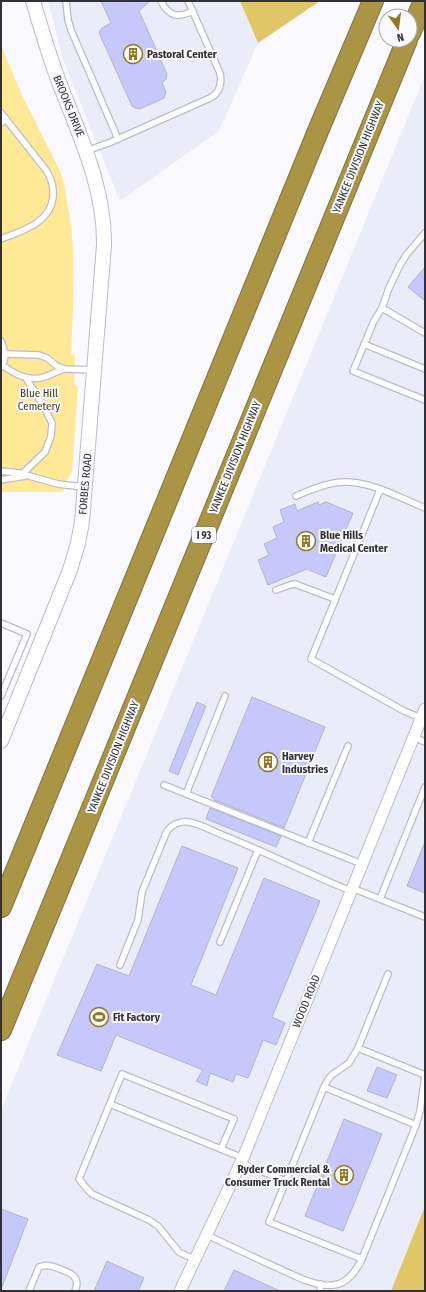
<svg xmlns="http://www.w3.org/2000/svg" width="426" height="1292" viewBox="0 0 426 1292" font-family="'Fira Sans Condensed',sans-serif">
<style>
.built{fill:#ebecf9}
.green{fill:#ffe896}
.forest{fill:#e0c666}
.building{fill:#c6c8fb;stroke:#b3b4c2}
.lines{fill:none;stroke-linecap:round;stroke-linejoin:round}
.service-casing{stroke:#bbbcca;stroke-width:8}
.minor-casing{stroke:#bbbcca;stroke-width:13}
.tertiary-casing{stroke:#bbbcca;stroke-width:16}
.motorway-casing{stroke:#807240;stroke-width:22}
.service{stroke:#fff;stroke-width:5.5}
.minor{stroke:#fff;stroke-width:11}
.tertiary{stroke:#fff;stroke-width:14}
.motorway{stroke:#aa9545;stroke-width:20}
.labels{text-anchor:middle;stroke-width:4;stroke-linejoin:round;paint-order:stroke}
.shield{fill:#f9f9ff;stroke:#6d6d73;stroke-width:1}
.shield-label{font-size:10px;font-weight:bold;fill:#313137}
.poi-label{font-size:11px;font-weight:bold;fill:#313137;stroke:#f9f9ff;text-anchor:start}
.street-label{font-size:11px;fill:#313137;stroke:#f9f9ff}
.park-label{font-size:11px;fill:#453b11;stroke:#f9f9ff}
</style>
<rect width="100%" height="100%" fill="#f9f9ff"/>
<g class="built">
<polygon points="48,1 240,1 258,43 219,131 120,201 64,63"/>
<polygon points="425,75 425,1206 391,1291 1,1291 1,1110"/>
</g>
<path class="green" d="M1,43l1,5 20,47 38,76c5,12 6,24 8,36 9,49 5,98 3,147l4,1 -1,29 4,3 -6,85 -5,8 -4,12h-62z"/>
<g class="forest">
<polygon points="240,1 320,1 258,43"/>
<polygon points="425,1206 425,1291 391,1291"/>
</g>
<g class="building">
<polygon points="101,1 150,1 139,11 167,74 166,79 162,83 166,92 164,98 140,109 135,108 132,106 100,35 99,32 102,28 111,23"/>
<polygon points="425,267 425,301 408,287"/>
<polygon points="318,502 319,505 326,502 353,513 326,577 307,569 268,585 258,560 269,555 264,544 277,538 273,527 284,522 280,510 295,504 297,511"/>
<polygon points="252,697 325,727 284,828 214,800 214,798 211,797"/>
<polygon points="197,702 206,706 178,775 169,771"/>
<polygon points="210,808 281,836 276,847 206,819"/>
<polygon points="425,842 425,893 407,886"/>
<polygon points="182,846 238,868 191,985 216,995 264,878 320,901 272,1017 285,1023 276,1045 263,1040 248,1078 236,1074 233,1082 210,1073 207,1086 196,1081 203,1070 116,1035 101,1071 57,1055 97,964 129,976"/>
<polygon points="377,1067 397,1075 387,1098 367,1091"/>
<polygon points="344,1119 382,1134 343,1231 305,1216"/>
<polygon points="1,1209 28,1219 2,1287 1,1287"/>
<polygon points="107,1261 144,1278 138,1291 94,1291"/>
<polygon points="234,1270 280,1291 224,1291"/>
</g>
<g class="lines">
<defs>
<g id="service">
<polyline points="66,1 68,20 71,30 118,139"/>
<path d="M161,1c8,16 17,17 32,10"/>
<path d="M1,113l45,57c5,8 8,17 7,26 -2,27 -31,35 -52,43"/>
<polyline points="1,123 6,119"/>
<path d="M86,151l25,-9 99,-44c10,-5 12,-14 10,-25l-32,-72"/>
<polyline points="425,233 407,254 400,265 389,288 382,308 374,321 353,371 425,400"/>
<polyline points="382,308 425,333"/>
<path d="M1,341c4,10 6,17 0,26"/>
<polyline points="364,344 425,369"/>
<polyline points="6,354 39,355 47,358 57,366 65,369 94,370"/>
<path d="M2,365c13,9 26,17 42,12 7,-2 13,-6 20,-8"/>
<polyline points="1,471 19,473 58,484 84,487"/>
<polyline points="22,474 45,452 51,436 52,423 43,405 26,378"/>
<polyline points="1,480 25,476"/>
<polyline points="380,490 311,659 404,711 421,718"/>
<path d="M296,496c12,-5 25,-11 38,-13 30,-6 64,14 91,25"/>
<polyline points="276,590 290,585 295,584 335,599"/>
<polyline points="1,623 27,634 1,696"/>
<polyline points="414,737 425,742"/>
<polyline points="164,785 362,864"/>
<polyline points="186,794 225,696"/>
<polyline points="308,843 348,746"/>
<polyline points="352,888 425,917"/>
<polyline points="380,899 425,787"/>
<polyline points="220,942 258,850"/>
<path d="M120,965l18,-45 4,-28 25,-61c5,-6 12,-10 21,-9 11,1 26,10 37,14 43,17 84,38 126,55"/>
<polyline points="358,1048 388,974"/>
<polyline points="324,1087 329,1078 333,1074 349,1063 358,1048 425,1075"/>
<polyline points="110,1104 243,1158"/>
<polyline points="241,1163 286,1181 269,1222 362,1259"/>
<polyline points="286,1181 324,1087 416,1125"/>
<path d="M207,1235c21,10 42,20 64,30 17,7 44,23 63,20 14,-2 22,-14 28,-26l54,-134 4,-14 5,-35"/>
<polyline points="195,1260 179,1252 158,1226 149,1220 92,1194 87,1189 79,1179 122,1074 234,1119 221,1149"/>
<path d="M29,1291l10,-24c8,-3 13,-1 21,2 11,4 21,8 15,22"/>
<polyline points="320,1291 321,1284"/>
</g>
<polyline id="minor" points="180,1291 243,1158 425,709"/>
<path id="tertiary" d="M1,741l69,-171 8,-27 4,-21 22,-277c1,-57 -25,-111 -45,-163 -10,-26 -18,-54 -26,-81"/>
<g id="motorway">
<polyline points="410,33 424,1"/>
<polyline points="1,907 318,131 373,1"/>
<polyline points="1,1030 407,40"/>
</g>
</defs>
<use href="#service" class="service-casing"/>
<use href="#minor" class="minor-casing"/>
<use href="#tertiary" class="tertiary-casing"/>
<use href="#motorway" class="motorway-casing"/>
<use href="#service" class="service"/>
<use href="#minor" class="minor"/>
<use href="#tertiary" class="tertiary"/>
<use href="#motorway" class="motorway"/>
</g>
<defs>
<symbol id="building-ring" viewBox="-11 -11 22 22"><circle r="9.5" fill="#f9f9ff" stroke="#907a20" stroke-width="1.5"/><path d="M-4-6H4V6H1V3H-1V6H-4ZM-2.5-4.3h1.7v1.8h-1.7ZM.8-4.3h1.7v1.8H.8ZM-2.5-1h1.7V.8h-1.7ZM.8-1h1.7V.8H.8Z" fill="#907a20"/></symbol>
<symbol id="stadium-ring" viewBox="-11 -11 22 22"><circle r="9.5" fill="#f9f9ff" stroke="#907a20" stroke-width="1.5"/><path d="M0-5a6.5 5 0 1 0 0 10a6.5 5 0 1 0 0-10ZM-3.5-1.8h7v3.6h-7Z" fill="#907a20"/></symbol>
</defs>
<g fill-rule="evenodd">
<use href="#building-ring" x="122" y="43" width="22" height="22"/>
<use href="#building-ring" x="295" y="530" width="22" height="22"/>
<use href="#building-ring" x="257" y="751" width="22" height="22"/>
<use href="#stadium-ring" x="88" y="1006" width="22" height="22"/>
<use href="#building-ring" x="333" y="1164" width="22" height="22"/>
</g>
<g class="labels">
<rect class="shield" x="192" y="527" width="24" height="16" rx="3"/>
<g class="shield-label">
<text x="204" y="539">I 93</text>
</g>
<g class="poi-label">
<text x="147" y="58">Pastoral Center</text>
<text x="320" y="539">Blue Hills<tspan x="320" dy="13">Medical Center</tspan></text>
<text x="282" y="760">Harvey<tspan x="282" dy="13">Industries</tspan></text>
<text x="113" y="1021">Fit Factory</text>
<text x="330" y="1173" text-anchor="end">Ryder Commercial &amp;<tspan x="330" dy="13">Consumer Truck Rental</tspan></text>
</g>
<g class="street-label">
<text transform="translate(69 106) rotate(68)" y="4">BROOKS DRIVE</text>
<text transform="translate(358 157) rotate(-68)" y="4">YANKEE DIVISION HIGHWAY</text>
<text transform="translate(235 457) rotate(-68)" y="4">YANKEE DIVISION HIGHWAY</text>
<text transform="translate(85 484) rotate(-85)" y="4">FORBES ROAD</text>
<text transform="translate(113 757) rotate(-68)" y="4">YANKEE DIVISION HIGHWAY</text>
<text transform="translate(306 1001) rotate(-68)" y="4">WOOD ROAD</text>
</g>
<g class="park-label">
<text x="39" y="397">Blue Hill<tspan x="39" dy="13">Cemetery</tspan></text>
</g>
</g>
<rect width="426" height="1292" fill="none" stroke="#313137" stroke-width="4"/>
<g transform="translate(398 28) rotate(166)"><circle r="19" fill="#f9f9ff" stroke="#a9a9af"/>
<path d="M0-3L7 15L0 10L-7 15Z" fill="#907a20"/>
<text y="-6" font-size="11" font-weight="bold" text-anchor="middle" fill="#313137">N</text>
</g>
</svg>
